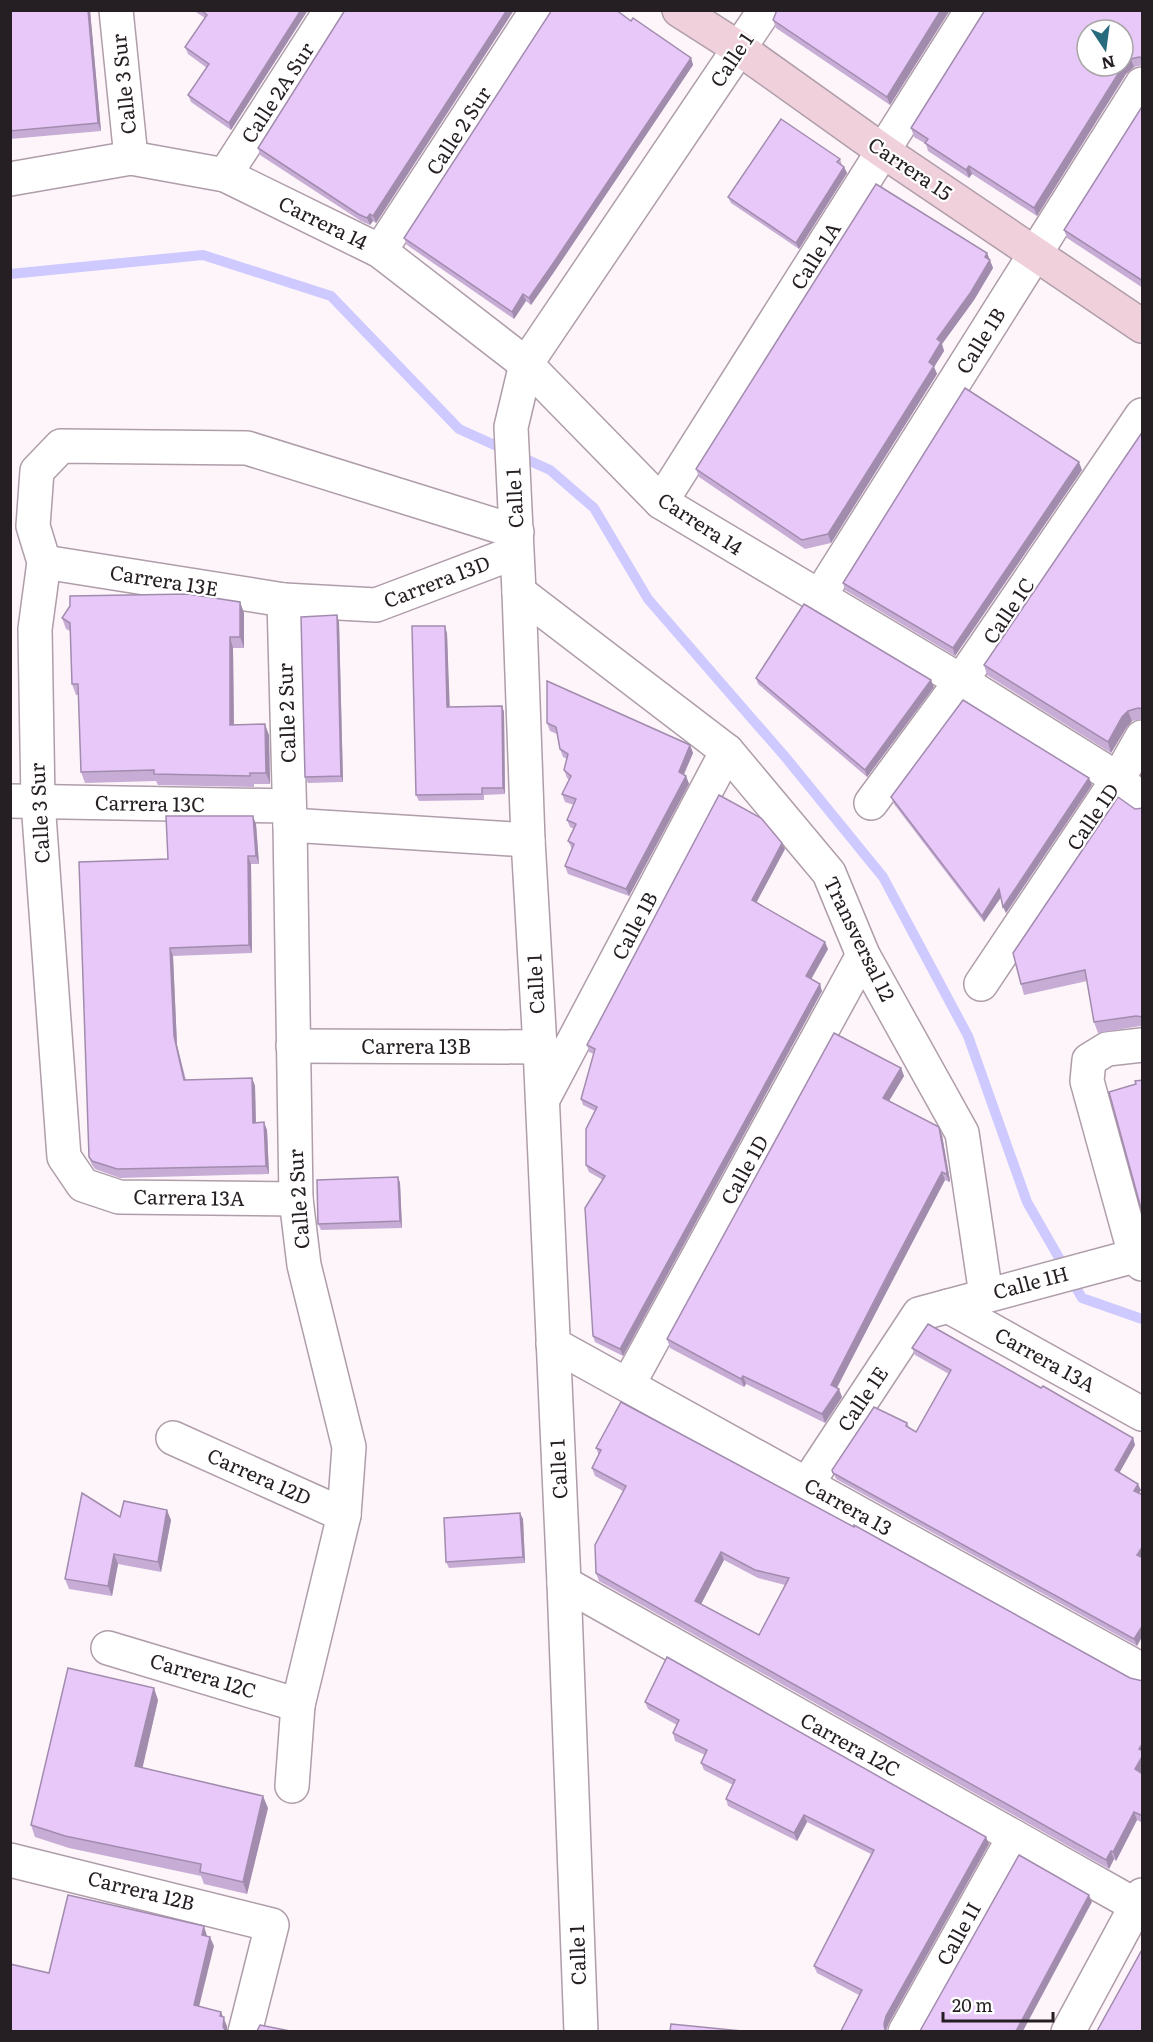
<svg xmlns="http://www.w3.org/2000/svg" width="1153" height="2042" viewBox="0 0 1153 2042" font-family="Literata,serif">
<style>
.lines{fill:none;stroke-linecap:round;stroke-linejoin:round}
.stream{stroke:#cec9ff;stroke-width:10}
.minor-casing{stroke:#af9daa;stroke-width:36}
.secondary-casing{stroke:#af9daa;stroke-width:36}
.minor{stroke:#fff;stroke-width:33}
.secondary{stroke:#efd0db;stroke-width:33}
.wall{fill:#c7acd6;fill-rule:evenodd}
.shaded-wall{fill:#a28cae}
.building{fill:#e7c8f9;stroke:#a28cae;stroke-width:1.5;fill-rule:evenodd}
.labels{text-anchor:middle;stroke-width:4.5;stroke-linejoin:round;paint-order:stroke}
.street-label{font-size:20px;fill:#251e23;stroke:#fff}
</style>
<rect width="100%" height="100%" fill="#fdf5fa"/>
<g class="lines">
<polyline class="stream" points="10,274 203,255 331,296 459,429 550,470 594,508 648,599 787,759 883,877 968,1036 1027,1202 1082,1298 1142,1319"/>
<defs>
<g id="minor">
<polyline points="116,10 131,158"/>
<polyline points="225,175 331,10"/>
<polyline points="10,179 131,158 225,175 380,251 526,364 661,502 961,681 1118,779 1142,801"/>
<polyline points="380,251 537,10"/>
<polyline points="661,502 972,10"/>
<polyline points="44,562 284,600 376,605 516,552"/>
<polyline points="519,592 727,751 829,873 863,955 962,1133 986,1295"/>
<polyline points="819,597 1142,84"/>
<polyline points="284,600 290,825 296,1199 304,1265 349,1447 344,1515 298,1705 292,1786"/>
<polyline points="10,801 289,806"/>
<polyline points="871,803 961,681 1142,415"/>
<polyline points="290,825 528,840"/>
<polyline points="981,984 1118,779 1142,737"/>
<polyline points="1142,1045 1107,1049 1089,1060 1087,1081 1135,1255 1142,1264"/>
<polyline points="293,1046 540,1047"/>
<polyline points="543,1099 727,751"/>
<polyline points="296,1199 119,1197 83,1185 64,1157 38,802 35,629 44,562 33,526 37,471 61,446 247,448 517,532"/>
<polyline points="948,1306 1142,1414"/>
<polyline points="553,1344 1142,1670"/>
<polyline points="628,1385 863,955"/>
<polyline points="173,1438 344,1515"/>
<polyline points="807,1484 919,1314 1142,1254"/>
<polyline points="564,1583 1137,1906"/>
<polyline points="108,1648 298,1705"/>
<polyline points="10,1860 272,1925 245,2032"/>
<polyline points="581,2032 564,1583 540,1047 528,840 519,592 511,427 526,364 765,10"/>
<polyline points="905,2032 1014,1837"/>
<polyline points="1068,2032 1142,1895"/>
</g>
<polyline id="secondary" points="679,10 740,49 883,151 1142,326"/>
</defs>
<use href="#minor" class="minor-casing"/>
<use href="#secondary" class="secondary-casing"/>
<use href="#minor" class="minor"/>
<use href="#secondary" class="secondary"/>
</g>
<g class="wall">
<polygon points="10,10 90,10 101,131 10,139"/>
<polygon points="193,10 308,10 231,130 191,102 188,95 207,68 188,54 185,47 205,18"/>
<polygon points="345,10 514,10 376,223 373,221 370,225 361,221 260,155 258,148"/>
<polygon points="950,10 890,105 776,28 773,20"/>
<polygon points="1143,10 1143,65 1134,67 1126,74 1037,216 972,174 969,178 928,151 926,144 914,137 911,128"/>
<polygon points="550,13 631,21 691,58 693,65 554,272 531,305 526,301 514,319 407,245 404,238"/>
<polygon points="1143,105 1143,288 1067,238 1064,230"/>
<polygon points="840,159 842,165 844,167 847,173 799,249 731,203 728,197"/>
<polygon points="987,253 993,268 974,300 942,344 944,351 934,367 937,374 831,543 805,549 699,477 696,469"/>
<polygon points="1143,431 1143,719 1132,721 1126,728 1111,753 987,675 984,665"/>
<polygon points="1082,470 955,656 845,590 843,583"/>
<polygon points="240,602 244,613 244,648 233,648 234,725 269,735 270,784 254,784 254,787 158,785 156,781 85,783 81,772 78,695 76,695 72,684 70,631 66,629 62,618"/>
<polygon points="337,615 339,622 343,782 308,783 305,777"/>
<polygon points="447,633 449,707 502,706 504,712 505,794 484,795 484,800 419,801 416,795"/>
<polygon points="756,678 934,687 867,777 758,684"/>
<polygon points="547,723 690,745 693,753 684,775 686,776 689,784 629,896 568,874 565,866 572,849 568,841 574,829 570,827 567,820 574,805 565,802 562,794 569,780 567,778 564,770 567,759 563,757 560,749 557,734 550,731"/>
<polygon points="1092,785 1006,913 1001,896 984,922 894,804 891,797"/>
<polygon points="1143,808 1143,1027 1140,1026 1098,1033 1094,1022 1087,981 1024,995 1021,984 1135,809"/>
<polygon points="256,824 259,864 251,864 252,953 173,956 177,1045 186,1080 252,1078 255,1086 256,1123 267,1130 269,1174 120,1178 95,1169 92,1165 89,1157 168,859"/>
<polygon points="785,849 756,903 828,949 811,979 822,991 623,1356 595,1342 593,1336 603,1180 589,1172 586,1165 595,1111 583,1105 581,1099 594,1054 589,1052 587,1045"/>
<polygon points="901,1068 904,1076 889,1101 942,1135 950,1181 949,1182 945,1180 890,1284 837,1388 842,1397 825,1423 746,1384 744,1387 670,1348 667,1339"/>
<polygon points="398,1177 400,1183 402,1228 321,1230 318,1224"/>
<polygon points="912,1348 1041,1388 1133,1438 1135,1445 1119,1473 1141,1490 1139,1493 1143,1495 1143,1635 1137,1646 836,1479 832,1470 907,1423 909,1427 916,1432 949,1374 915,1355"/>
<path d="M596,1448l534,230 13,3v88l-3,4 3,1v49l-6,-3 -21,41 -2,-2 -5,10 -510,-288 -3,-8 27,-82 -28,-15 -3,-8 7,-13zM724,1560l34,18 27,7 -26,50 -58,-31z"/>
<polygon points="120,1517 171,1520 161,1572 118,1564 112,1596 69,1589 65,1579"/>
<polygon points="523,1519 525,1563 449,1568 446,1562"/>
<polygon points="158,1700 142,1768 268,1808 247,1894 204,1884 201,1876 69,1848 35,1837 31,1825"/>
<polygon points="645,1702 989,1844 889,2023 859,1995 817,1973 814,1966 871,1854 807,1822 797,1841 728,1806 726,1799 733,1785 704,1770 701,1763 705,1755 675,1741 673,1733 677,1725 648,1709"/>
</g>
<g class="shaded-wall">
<polygon points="88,10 90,10 101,131 98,123"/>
<polygon points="301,10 308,10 231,130 229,123"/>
<polygon points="507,10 514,10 376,223 373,216"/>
<polygon points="941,10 950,10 890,105 887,97"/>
<polygon points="691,58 693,65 554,272 531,305 529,298"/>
<polygon points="1131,59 1134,67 1126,74 1037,216 1034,208 1123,66"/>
<polygon points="969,166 972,174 969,178 966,170"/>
<polygon points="844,167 847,173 799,249 796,243"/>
<polygon points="370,214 373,221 370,225 367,218"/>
<polygon points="987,253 993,268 974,300 942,344 944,351 934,367 937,374 831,543 828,534 929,362 937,339"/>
<polygon points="523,294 526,301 514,319 512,312"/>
<polygon points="1079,462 1082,470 955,656 953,648"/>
<polygon points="240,602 244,613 244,648 240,637"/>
<polygon points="337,615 339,622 343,782 341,776"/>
<polygon points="445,626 447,633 450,713 447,707"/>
<polygon points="230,637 233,648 234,735 230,725"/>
<polygon points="931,680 934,687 867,777 865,770"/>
<polygon points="502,706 504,712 505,794 503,788"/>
<polygon points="1128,711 1132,721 1126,728 1111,753 1108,742 1122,717"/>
<polygon points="265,724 269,735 270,784 266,773"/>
<polygon points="690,745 693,753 681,780 679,772"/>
<polygon points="686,776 689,784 629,896 626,889"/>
<polygon points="1089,778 1092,785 1006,913 1003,907"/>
<polygon points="253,816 256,824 259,864 256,856"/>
<polygon points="782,843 785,849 754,907 752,900"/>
<polygon points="248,856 251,864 252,953 249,945"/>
<polygon points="999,889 1002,896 984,922 982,916"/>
<polygon points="825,942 828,949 809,983 806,976"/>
<polygon points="170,948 173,956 177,1045 187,1088 184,1080 174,1036"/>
<polygon points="820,984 822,991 623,1356 620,1349"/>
<polygon points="901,1068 904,1076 886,1106 883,1098"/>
<polygon points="252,1078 255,1086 256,1131 253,1123"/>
<polygon points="264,1122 267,1130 269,1174 266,1166"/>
<polygon points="939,1127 942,1135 950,1181 949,1182 946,1174"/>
<polygon points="942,1172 945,1180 834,1393 831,1385"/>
<polygon points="398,1177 400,1183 402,1228 400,1221"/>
<polygon points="743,1376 746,1384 744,1387 741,1379"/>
<polygon points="839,1389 842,1397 825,1423 822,1414"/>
<polygon points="1133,1438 1135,1445 1117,1477 1115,1470"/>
<polygon points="1138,1484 1141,1490 1137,1497 1134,1491"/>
<polygon points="167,1510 171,1520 161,1572 158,1562"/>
<polygon points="520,1513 523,1519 525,1563 523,1557"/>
<polygon points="1143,1546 1143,1556 1140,1562 1137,1555"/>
<polygon points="721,1552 724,1560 698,1610 695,1601"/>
<polygon points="114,1554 118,1564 112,1596 108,1586"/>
<polygon points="1143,1625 1143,1635 1137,1646 1134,1639"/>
<polygon points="154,1688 158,1700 140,1779 135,1766"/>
<polygon points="1143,1743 1143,1769 1138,1778 1135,1769 1139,1749"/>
<polygon points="263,1796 268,1808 247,1894 243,1882"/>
<polygon points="1134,1812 1137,1820 1116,1861 1113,1852"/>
<polygon points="804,1815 807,1822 797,1841 794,1833"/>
<polygon points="986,1837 989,1844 889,2023 886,2031 885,2031 884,2024 886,2016"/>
<polygon points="1111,1851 1114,1859 1109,1869 1106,1860"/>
<polygon points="1089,1895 1092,1902 1023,2031 1016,2031"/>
<polygon points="204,1926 207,1936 205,1944 202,1935"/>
<polygon points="210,1937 214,1946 197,2015 194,2005"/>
<polygon points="221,2012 227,2026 227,2031 225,2031 220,2016"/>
</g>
<g class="building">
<polygon points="10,10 88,10 98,123 10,131"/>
<polygon points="201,10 301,10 229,123 188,95 209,64 185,47 207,15"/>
<polygon points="345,10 507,10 373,216 370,214 367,218 358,214 258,148"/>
<polygon points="551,10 616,10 631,21 633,18 691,58 552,265 529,298 523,294 512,312 404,238 550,13"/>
<polygon points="777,10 941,10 887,97 773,20"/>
<path d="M985,10h158v48l-4,-1 -8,2 -8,7 -89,142 -65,-42 -3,4 -41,-27 3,-4 -17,-11zM1087,30h36v36h-36z"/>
<polygon points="1143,105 1143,281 1064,230"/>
<polygon points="781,119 840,159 837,162 844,167 796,243 728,197"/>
<polygon points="876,184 987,253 985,257 990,260 971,292 937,339 941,342 929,362 934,366 828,534 802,540 696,469"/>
<polygon points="965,388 1079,462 953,648 843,583"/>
<polygon points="1143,431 1143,709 1138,708 1128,711 1122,717 1108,742 984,665"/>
<polygon points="188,594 240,602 240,637 230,637 230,725 265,724 266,773 250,773 250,776 154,774 154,770 81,772 78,684 72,684 70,623 62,618 70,606 70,596"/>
<polygon points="804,604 931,680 865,770 756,678"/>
<polygon points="337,615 341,776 305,777 301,617"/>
<polygon points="412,626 445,626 447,707 502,706 503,788 482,788 482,794 416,795"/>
<polygon points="547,681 690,745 679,772 686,776 626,889 565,866 574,844 568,841 576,824 567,820 576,799 562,794 571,776 564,770 568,754 560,749 556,727 547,723"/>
<polygon points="963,700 1089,778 1003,907 999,889 982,916 891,797"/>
<polygon points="719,795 761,818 782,843 752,900 825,942 806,976 820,984 620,1349 593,1336 585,1208 605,1176 586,1165 586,1129 597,1107 581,1099 595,1049 587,1045"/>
<polygon points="1118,797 1135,809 1143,808 1143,1017 1136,1016 1094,1022 1085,970 1021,984 1013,953"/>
<polygon points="166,816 253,816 256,856 248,856 249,945 170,948 174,1036 184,1080 252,1078 253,1123 264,1122 266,1166 117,1169 92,1161 89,1157 79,862 168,859"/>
<polygon points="834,1033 901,1068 883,1098 939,1127 947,1172 946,1174 942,1172 887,1276 831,1385 839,1389 822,1414 743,1376 741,1379 667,1339"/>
<polygon points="1143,1080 1143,1211 1142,1212 1109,1092 1136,1084 1135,1081"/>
<polygon points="398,1177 400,1221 318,1224 317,1180"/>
<polygon points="928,1324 1041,1388 1043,1386 1133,1438 1115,1470 1138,1484 1134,1491 1143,1495 1143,1546 1137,1555 1143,1558 1143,1625 1134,1639 833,1473 832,1470 874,1407 907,1423 906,1426 916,1432 951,1370 912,1348"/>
<path d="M621,1402l233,125v-2l276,153 13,3v62l-4,6 4,2v4l-8,14 8,5v42l-9,-4 -21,40 -2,-1 -5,9 -510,-287 -1,-28 31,-59 -34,-18 9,-18 -5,-2zM721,1552l34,18 34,8 -30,57 -64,-34z"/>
<polygon points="82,1493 120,1517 124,1501 167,1510 158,1562 114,1554 108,1586 65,1579"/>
<polygon points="520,1513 523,1557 446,1562 444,1518"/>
<polygon points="667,1657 986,1837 886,2016 884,2024 885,2031 841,2031 862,1990 814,1966 874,1850 804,1815 794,1833 726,1799 735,1780 701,1763 707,1750 673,1733 679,1720 645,1702"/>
<polygon points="68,1668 154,1688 135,1766 263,1796 243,1882 200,1872 201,1864 65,1836 31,1825"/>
<polygon points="1019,1855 1089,1895 1016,2031 920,2031"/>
<polygon points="68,1895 204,1926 202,1935 210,1937 194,2005 221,2012 220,2016 224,2017 223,2027 226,2031 10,2031 10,1964 49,1973"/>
<polygon points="1143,1948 1143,2031 1097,2031"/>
<polygon points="671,2024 742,2031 670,2031"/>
<polygon points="260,2025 290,2031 257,2031"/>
</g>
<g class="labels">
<g class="street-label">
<text transform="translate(732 60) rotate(-56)" y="7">Calle 1</text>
<text transform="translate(124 84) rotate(-96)" y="7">Calle 3 Sur</text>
<text transform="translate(278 93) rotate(-57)" y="7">Calle 2A Sur</text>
<text transform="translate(459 131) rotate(-57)" y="7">Calle 2 Sur</text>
<text transform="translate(910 169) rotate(34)" y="7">Carrera 15</text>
<text transform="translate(323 223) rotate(26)" y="7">Carrera 14</text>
<text transform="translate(816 256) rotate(-58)" y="7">Calle 1A</text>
<text transform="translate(981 341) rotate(-58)" y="7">Calle 1B</text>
<text transform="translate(515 498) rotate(-93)" y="7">Calle 1</text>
<text transform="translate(700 524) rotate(33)" y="7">Carrera 14</text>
<text transform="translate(164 581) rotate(9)" y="7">Carrera 13E</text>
<text transform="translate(437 582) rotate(-21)" y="7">Carrera 13D</text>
<text transform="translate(1009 611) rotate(-56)" y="7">Calle 1C</text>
<text transform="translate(287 713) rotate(-92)" y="7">Calle 2 Sur</text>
<text transform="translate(150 804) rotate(1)" y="7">Carrera 13C</text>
<text transform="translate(40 813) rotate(-93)" y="7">Calle 3 Sur</text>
<text transform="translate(1093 817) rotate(-56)" y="7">Calle 1D</text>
<text transform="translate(635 926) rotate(-62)" y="7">Calle 1B</text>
<text transform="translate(859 939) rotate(64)" y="7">Transversal 12</text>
<text transform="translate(536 984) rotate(-93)" y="7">Calle 1</text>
<text x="416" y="1054">Carrera 13B</text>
<text transform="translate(745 1170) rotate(-61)" y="7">Calle 1D</text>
<text transform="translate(189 1198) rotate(1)" y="7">Carrera 13A</text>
<text transform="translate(299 1199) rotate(-94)" y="7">Calle 2 Sur</text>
<text transform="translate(1031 1283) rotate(-15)" y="7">Calle 1H</text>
<text transform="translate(1045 1360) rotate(29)" y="7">Carrera 13A</text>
<text transform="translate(863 1399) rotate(-56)" y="7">Calle 1E</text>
<text transform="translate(559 1469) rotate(-93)" y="7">Calle 1</text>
<text transform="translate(259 1477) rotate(24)" y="7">Carrera 12D</text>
<text transform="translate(848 1507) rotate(29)" y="7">Carrera 13</text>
<text transform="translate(203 1676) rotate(17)" y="7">Carrera 12C</text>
<text transform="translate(850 1745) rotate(29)" y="7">Carrera 12C</text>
<text transform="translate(141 1891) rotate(14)" y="7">Carrera 12B</text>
<text transform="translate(959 1934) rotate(-61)" y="7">Calle 1I</text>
<text transform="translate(578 1955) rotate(-92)" y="7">Calle 1</text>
</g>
</g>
<rect width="1153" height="2042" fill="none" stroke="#251e23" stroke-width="24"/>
<g transform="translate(1105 48) rotate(167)"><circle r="28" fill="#ffffff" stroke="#a8a5a7" stroke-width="1.5"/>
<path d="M0-4.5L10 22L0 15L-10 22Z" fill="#286b7d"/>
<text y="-9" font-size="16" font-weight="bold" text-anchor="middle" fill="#251e23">N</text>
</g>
<path d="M943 2012v9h110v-9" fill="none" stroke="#251e23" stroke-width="3"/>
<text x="952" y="2012" font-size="18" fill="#251e23" stroke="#ffffff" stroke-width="4.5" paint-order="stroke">20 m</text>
</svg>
